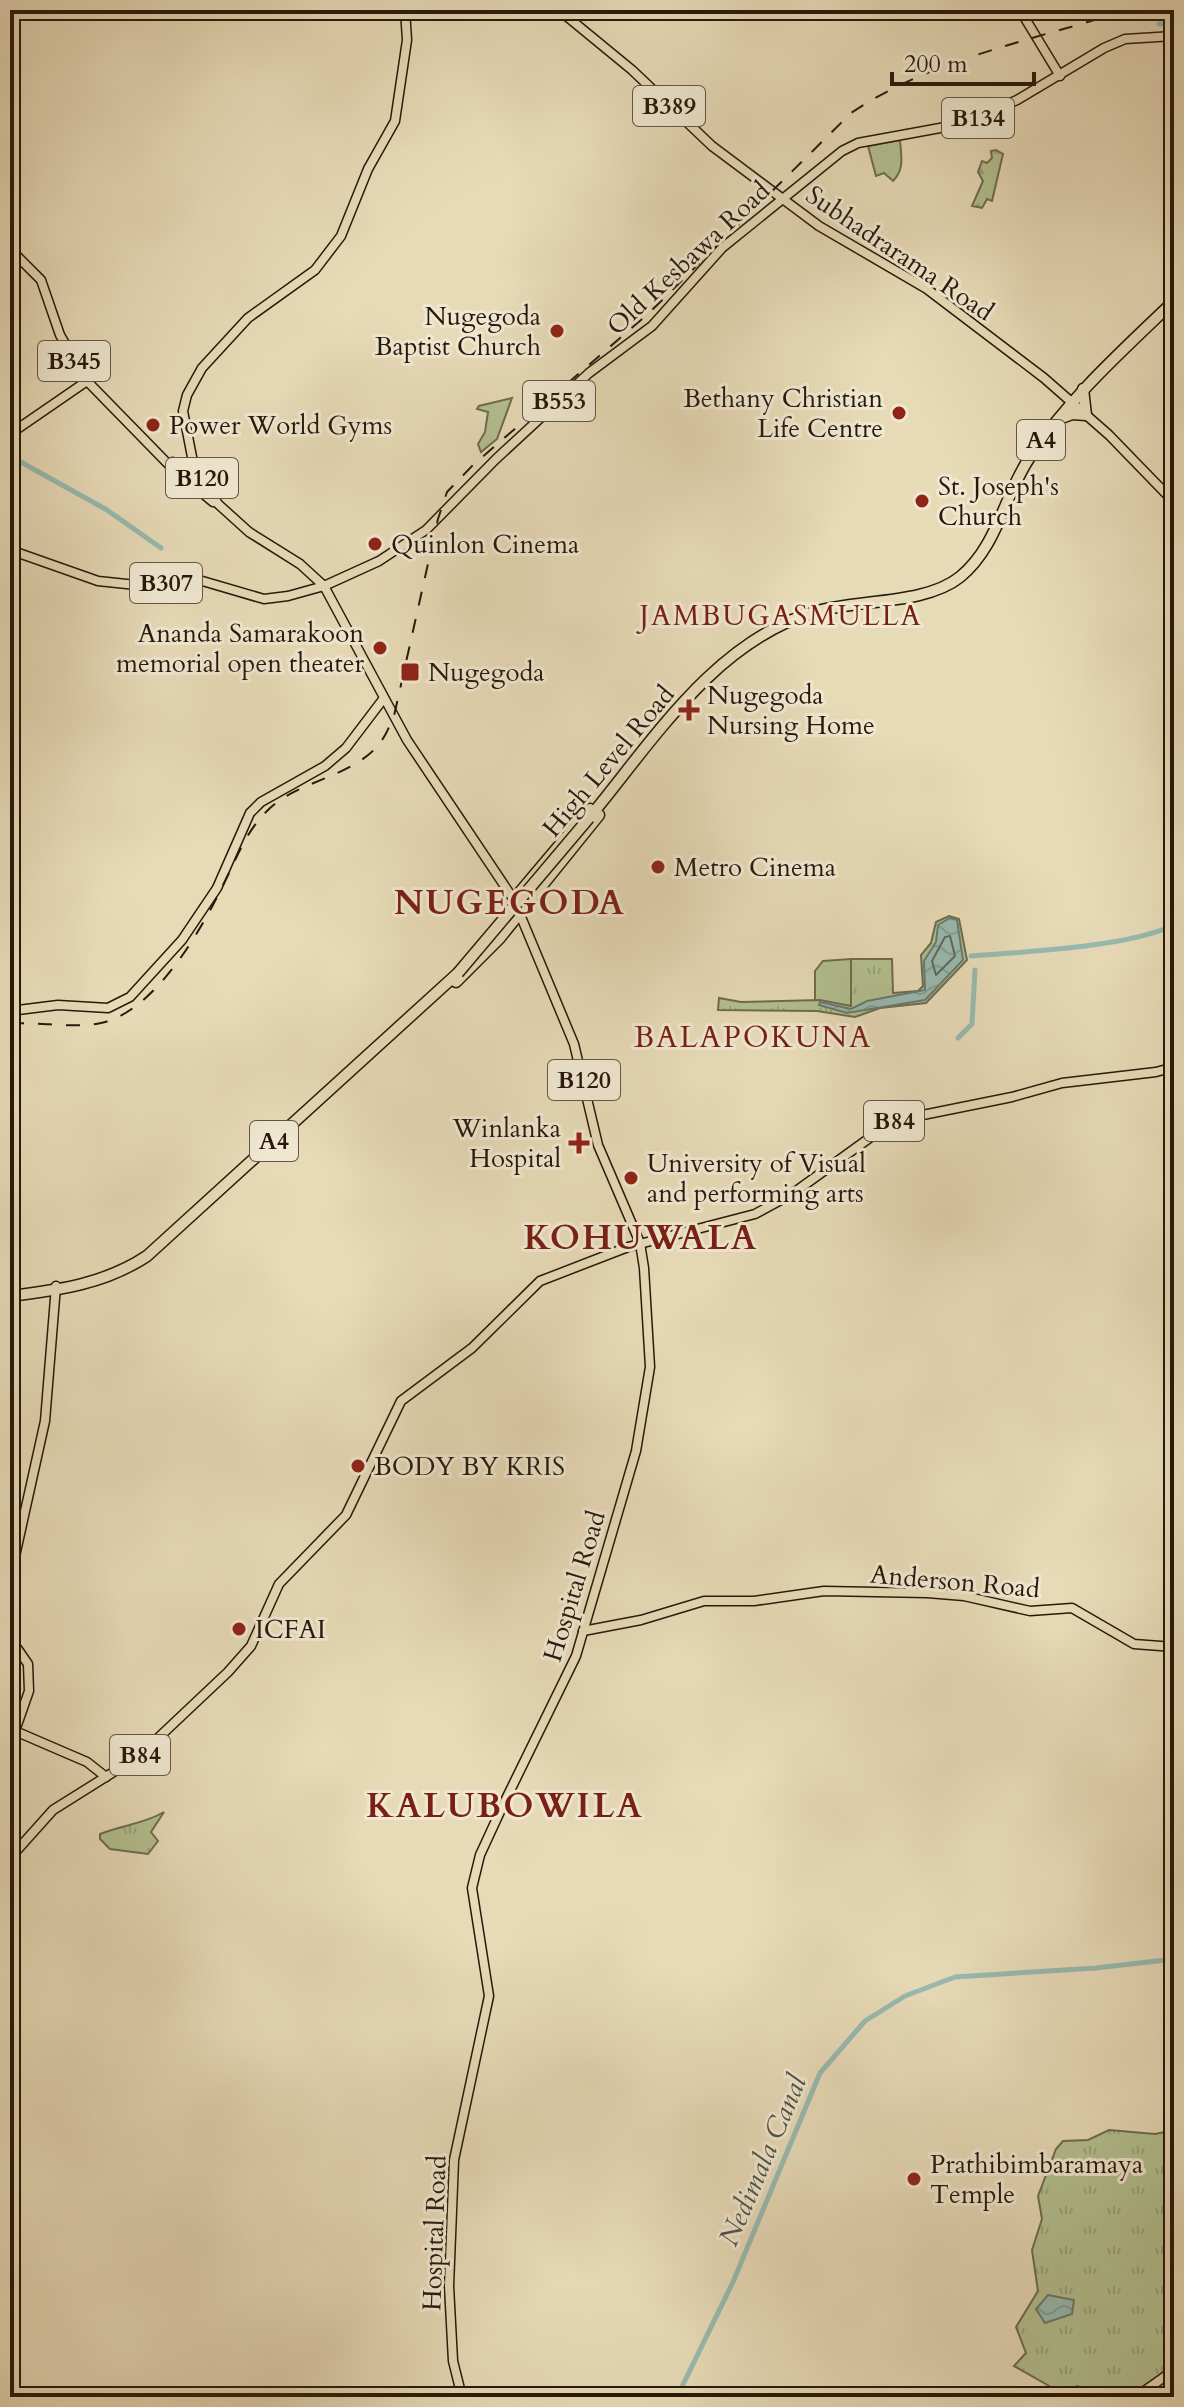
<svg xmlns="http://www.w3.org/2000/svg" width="1184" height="2407" viewBox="0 0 1184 2407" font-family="Cardo,serif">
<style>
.grass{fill:#b3c090;stroke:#6d6c4e;stroke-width:2}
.forest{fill:url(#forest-firs);stroke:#6d6c4e;stroke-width:2}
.park{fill:url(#park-tufts);stroke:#6d6c4e;stroke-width:2}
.water{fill:url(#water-waves);stroke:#6a796e;stroke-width:2}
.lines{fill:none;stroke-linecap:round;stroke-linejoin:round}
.shore{stroke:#5f695e;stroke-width:2}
.canal{stroke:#97bab0;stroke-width:5}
.major-casing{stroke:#27180c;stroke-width:11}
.highway-casing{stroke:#27180c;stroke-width:13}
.major{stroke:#e7dab7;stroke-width:8}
.highway{stroke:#e7dab7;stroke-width:10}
.rail{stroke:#27180c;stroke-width:2;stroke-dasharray:14 14;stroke-linecap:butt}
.highway-bridge-casing{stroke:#27180c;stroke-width:13;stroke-linecap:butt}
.highway-bridge{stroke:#e7dab7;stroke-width:10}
.poi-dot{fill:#8f2418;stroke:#efe7d0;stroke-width:3}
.labels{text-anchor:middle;stroke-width:6;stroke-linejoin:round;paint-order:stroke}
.shield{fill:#efe7d0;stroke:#635647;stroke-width:2}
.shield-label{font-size:24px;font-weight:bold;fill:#27180c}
.street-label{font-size:26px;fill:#27180c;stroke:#efe7d0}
.poi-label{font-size:26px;fill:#27180c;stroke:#efe7d0;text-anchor:start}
.neighbourhood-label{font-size:28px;letter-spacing:2px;fill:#7a1f14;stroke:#efe7d0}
.water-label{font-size:28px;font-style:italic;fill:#4e5145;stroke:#efe7d0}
.quarter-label{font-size:30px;letter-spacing:2px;fill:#7a1f14;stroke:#efe7d0}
.district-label{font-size:34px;font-weight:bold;letter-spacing:2px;fill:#7a1f14;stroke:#efe7d0}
</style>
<defs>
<pattern id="forest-firs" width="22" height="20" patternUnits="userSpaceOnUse" patternTransform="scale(2)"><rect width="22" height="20" fill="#b3c090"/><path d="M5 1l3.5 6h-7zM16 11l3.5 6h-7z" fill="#9aa47b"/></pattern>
<pattern id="park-tufts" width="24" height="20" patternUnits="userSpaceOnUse" patternTransform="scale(2)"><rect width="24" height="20" fill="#b3c090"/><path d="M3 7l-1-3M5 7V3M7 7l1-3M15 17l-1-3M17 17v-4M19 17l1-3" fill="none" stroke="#9aa47b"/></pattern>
<pattern id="water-waves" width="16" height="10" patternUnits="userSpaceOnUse" patternTransform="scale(2)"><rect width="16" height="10" fill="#97bab0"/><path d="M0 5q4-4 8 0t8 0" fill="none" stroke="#829f96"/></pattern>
</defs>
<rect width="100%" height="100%" fill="#e7dab7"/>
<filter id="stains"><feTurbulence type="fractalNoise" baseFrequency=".0025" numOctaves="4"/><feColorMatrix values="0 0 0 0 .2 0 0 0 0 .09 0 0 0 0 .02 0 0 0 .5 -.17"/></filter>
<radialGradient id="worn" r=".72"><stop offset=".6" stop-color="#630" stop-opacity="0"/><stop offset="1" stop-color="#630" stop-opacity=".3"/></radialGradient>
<g class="grass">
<path d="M900,140c1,16 5,29 -7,41l-9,-8 -8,3 -8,-30z"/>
<polygon points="512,398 497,439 481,452 478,444 485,432 488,412 477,409 479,406"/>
<polygon points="851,959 851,1006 815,1001 815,971 823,961"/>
</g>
<polygon class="forest" points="996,150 1003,154 992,201 987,199 982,208 972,206 983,181 978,172 982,161 987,163 992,158 991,151"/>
<g class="park">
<polygon points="949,916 959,919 967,960 926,1003 880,1008 855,1017 817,1011 718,1010 719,998 741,1002 820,1000 851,1006 851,959 892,959 893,993 918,991 923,986 921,955 931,943 936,922"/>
<path d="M164,1812l-13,20 7,9 -10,13 -38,-5 -10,-10v-5c22,-9 44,-10 64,-22z"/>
<polygon points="1109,2130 1155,2134 1174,2130 1174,2370 1136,2397 1094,2397 1078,2386 1058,2391 1014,2366 1026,2353 1016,2327 1038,2291 1032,2250 1042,2219 1038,2196 1056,2149 1063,2141 1088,2140"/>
</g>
<g class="water">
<polygon points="950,918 957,920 963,960 925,1000 847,1013 819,1005 820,1002 851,1009 867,1001 925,990 924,961 936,942 938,925"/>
<polygon points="1048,2295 1074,2300 1072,2314 1045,2323 1036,2309"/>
</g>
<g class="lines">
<polygon class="shore" points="950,936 955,956 936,975 932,961 945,937"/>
<g class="canal">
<polyline points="1159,24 1174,23"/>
<polyline points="10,456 107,510 161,548"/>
<path d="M971,956c52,-4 158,-9 203,-31"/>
<polyline points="958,1038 972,1024 975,970"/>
<polyline points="677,2397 733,2282 820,2073 865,2021 905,1996 955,1977 1096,1968 1174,1959"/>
</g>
<defs>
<g id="major">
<polyline points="405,10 407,40 395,121 368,169 341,236 315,270 248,318 202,368 187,395 183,411 193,462 218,504 249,532 300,564 324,586 407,740 514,900 574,1044 598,1145 640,1243 644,1268 650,1367 636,1451 576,1656 504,1803 480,1855 472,1888 489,1996 454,2160 449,2286 453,2361 462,2397"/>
<polyline points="559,10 632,70 712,146 819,226 927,289 1044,378 1109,435 1174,502"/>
<polyline points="1020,10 1060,76"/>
<polyline points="10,249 41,280 60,335 87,381 171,467 213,502"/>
<polyline points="10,434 87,381"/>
<polyline points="173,462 198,473"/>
<polyline points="10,550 98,581 136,585 199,580 264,599 288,596 324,586 379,561 426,530 496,459 589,373 652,326 722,248 842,151 858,143 962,124 1017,100 1104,48 1125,39 1174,36"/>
<polyline points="10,1011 58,1005 108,1008 130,997 182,940 217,888 250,813 261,802 325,766 346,748 384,698"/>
<polyline points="10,1579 45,1421 56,1286"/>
<polyline points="583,1631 641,1620 704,1601 754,1601 824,1591 927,1593 964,1596 1030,1611 1072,1608 1134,1644 1174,1647"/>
<polyline points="10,1638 28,1664 29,1691 15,1731 87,1762 106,1777"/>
<polyline points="10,1858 53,1810 139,1756 228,1672 251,1646 279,1584 346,1515 401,1401 472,1348 540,1281 628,1247 755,1214 792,1194 893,1121 1012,1097 1062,1083 1156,1072 1174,1067"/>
<polyline points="1136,2397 1174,2370"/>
</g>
<g id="highway">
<polyline points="1059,419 1072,414 1086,415 1083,389"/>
<path d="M589,818c63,-76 125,-176 225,-206 44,-13 111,-7 146,-35 38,-31 44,-82 70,-120 40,-60 93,-107 144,-156"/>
<polyline points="520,892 590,809"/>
<polyline points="456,982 499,939 599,815"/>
<path d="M10,1296c49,-6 95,-12 137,-40l311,-283"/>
</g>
</defs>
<use href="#major" class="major-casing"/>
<use href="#highway" class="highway-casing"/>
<use href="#major" class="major"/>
<use href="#highway" class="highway"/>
<path class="rail" d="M10,1024c30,-3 61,5 91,-1 53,-11 100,-92 122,-138 13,-25 22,-52 43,-73 30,-32 87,-34 114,-69 6,-8 10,-18 14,-27l44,-197 9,-27 26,-27 176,-152 202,-200c80,-54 183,-73 276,-103"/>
<defs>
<polyline id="highway-bridge" points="458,973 589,818"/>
</defs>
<use href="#highway-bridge" class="highway-bridge-casing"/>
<use href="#highway-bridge" class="highway-bridge"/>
</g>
<g class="poi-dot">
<circle cx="557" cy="331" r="8"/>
<circle cx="899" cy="413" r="8"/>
<circle cx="153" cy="425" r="8"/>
<circle cx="922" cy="501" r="8"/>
<circle cx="375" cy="544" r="8"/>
<circle cx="380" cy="648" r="8"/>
<rect x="400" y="662" width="20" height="20" rx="4"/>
<path d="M685 698h8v8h8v8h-8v8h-8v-8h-8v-8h8z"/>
<circle cx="658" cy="867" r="8"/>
<path d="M575 1131h8v8h8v8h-8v8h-8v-8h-8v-8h8z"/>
<circle cx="631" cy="1178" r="8"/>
<circle cx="358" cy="1466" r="8"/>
<circle cx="239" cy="1629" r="8"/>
<circle cx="914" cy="2179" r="8"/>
</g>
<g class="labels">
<g class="shield">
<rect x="633" y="86" width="72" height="40" rx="6"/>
<rect x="942" y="98" width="72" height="40" rx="6"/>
<rect x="38" y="341" width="72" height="40" rx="6"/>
<rect x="523" y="381" width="72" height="40" rx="6"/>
<rect x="1017" y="420" width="48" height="40" rx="6"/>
<rect x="166" y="458" width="72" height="40" rx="6"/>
<rect x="130" y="563" width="72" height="40" rx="6"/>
<rect x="548" y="1060" width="72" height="40" rx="6"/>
<rect x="864" y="1101" width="60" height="40" rx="6"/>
<rect x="250" y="1121" width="48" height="40" rx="6"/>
<rect x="110" y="1735" width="60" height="40" rx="6"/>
</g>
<g class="shield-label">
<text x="669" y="114">B389</text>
<text x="978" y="126">B134</text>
<text x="74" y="369">B345</text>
<text x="559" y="409">B553</text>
<text x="1041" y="448">A4</text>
<text x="202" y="486">B120</text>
<text x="166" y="591">B307</text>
<text x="584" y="1088">B120</text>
<text x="894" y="1129">B84</text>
<text x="274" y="1149">A4</text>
<text x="140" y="1763">B84</text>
</g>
<g class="street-label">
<text transform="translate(900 253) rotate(34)" y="9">Subhadrarama Road</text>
<text transform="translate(688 258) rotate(-43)" y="9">Old Kesbawa Road</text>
<text transform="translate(608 761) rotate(-50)" y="9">High Level Road</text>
<text transform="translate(955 1581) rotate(5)" y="9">Anderson Road</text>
<text transform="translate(574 1586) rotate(-73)" y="9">Hospital Road</text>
<text transform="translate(434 2233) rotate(-88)" y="9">Hospital Road</text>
</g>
<g class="poi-label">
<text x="541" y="325" text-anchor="end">Nugegoda<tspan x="541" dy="30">Baptist Church</tspan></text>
<text x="883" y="407" text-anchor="end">Bethany Christian<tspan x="883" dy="30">Life Centre</tspan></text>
<text x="169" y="434">Power World Gyms</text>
<text x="938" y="495">St. Joseph's<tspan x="938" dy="30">Church</tspan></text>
<text x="391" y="553">Quinlon Cinema</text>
<text x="364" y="642" text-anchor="end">Ananda Samarakoon<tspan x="364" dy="30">memorial open theater</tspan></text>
<text x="428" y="681">Nugegoda</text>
<text x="707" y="704">Nugegoda<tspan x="707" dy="30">Nursing Home</tspan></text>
<text x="674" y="876">Metro Cinema</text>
<text x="561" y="1137" text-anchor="end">Winlanka<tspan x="561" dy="30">Hospital</tspan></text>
<text x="647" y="1172">University of Visual<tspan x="647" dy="30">and performing arts</tspan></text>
<text x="374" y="1475">BODY BY KRIS</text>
<text x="255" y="1638">ICFAI</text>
<text x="930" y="2173">Prathibimbaramaya<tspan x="930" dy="30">Temple</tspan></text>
</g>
<g class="neighbourhood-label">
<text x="781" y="625">JAMBUGASMULLA</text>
</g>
<g class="water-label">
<text transform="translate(762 2160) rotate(-67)" y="10">Nedimala Canal</text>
</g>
<g class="quarter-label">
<text x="753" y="1047">BALAPOKUNA</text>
</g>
<g class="district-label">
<text x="510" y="914">NUGEGODA</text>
<text x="641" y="1249">KOHUWALA</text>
<text x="505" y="1817">KALUBOWILA</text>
</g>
</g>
<rect width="1184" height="2407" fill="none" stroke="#e7dab7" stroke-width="40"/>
<rect x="12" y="12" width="1160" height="2383" fill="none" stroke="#27180c" stroke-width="4"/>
<rect x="20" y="20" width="1144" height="2367" fill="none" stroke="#27180c" stroke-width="2"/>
<path d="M892 72v12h142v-12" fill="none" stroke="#27180c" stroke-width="4"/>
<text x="904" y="72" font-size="24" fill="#27180c" stroke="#efe7d0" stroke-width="6" paint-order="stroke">200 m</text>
<rect width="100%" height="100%" filter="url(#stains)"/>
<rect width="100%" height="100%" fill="url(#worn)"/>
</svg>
